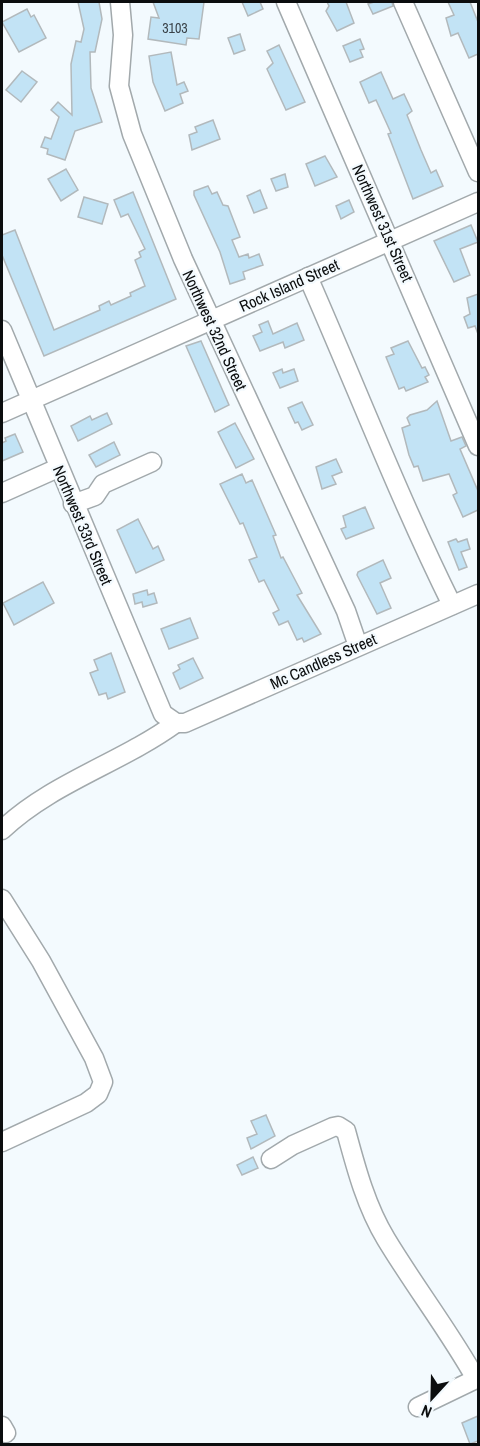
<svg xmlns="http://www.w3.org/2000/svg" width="480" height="1446" viewBox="0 0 480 1446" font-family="'Archivo Narrow',sans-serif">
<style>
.building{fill:#c2e3f5;stroke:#b2b9bc;stroke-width:1.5}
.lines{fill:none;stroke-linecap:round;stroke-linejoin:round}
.minor-casing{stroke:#a2a9ac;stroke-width:21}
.minor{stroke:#fff;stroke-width:18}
.labels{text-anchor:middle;stroke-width:4.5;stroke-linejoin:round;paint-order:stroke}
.number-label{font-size:14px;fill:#394248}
.street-label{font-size:16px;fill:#0b0d0e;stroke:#f3fafe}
</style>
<rect width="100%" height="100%" fill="#f3fafe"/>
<g class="building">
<polygon points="78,2 99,2 102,19 95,52 90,52 91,88 102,122 75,131 65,160 47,154 48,149 41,147 45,137 51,139 59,117 51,110 58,102 72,115 71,64 76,41 81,42 84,29"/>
<polygon points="153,2 204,2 199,39 187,38 186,45 148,39 151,17 159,18"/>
<polygon points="242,2 260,2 263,9 248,16"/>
<polygon points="327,2 346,2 354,23 337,31 326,11 329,6"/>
<polygon points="374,2 392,2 393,6 373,14 368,4"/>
<polygon points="448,2 470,2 478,22 478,54 469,58 458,33 451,36 446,18 454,15"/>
<polygon points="27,9 31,17 34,15 46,38 19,52 2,22"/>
<polygon points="240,34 245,50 234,54 228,38"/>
<polygon points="360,39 364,49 360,50 363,57 350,62 343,46"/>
<polygon points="279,45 305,102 286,110 267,69 273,63 267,51"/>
<polygon points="171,52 177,85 184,82 188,91 180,94 183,103 165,111 153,82 149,56"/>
<polygon points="22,71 37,82 21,102 6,90"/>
<polygon points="381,72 393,99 404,94 412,111 407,115 421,150 431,173 436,170 443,186 413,199 388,134 391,133 376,100 369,103 360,82"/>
<polygon points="213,120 220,139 192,150 189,135 197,132 195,127"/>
<polygon points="325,156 337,177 315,186 306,164"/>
<polygon points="66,169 78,190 61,201 48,179"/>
<polygon points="285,174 288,187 276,191 271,179"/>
<polygon points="208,186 212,194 217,192 223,205 228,206 240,237 232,240 239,257 248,254 249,258 259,254 263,265 243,272 245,279 230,284 220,252 194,195 194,191"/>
<polygon points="260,190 267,208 254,213 247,196"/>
<polygon points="133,192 176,299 44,356 2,255 2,235 15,230 54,330 100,310 99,306 109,301 111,305 131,296 130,293 145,286 135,260 141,257 139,252 145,249 131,220 128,214 121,217 114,200"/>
<polygon points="84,197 108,204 102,224 78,217"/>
<polygon points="349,200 354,212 341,219 336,206"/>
<polygon points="471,225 478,242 460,249 470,275 454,282 434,241"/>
<polygon points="478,294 478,334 475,326 468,328 464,317 470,314 467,298"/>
<polygon points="268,321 273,334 297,323 304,340 285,348 283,342 260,351 253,336 262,332 259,325"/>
<polygon points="201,341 229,405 215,412 186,346"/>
<polygon points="408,341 422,368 425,367 429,375 425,377 428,382 406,391 404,387 399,389 386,357 394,354 391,348"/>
<polygon points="282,369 283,373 294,369 298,381 280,388 273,373"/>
<polygon points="437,401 451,441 462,437 466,446 460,449 478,491 478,510 463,517 453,495 457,493 449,474 423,481 418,466 414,467 409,455 402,428 410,425 407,418 410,415 427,410"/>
<polygon points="302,402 313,425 302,430 298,422 295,423 288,408"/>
<polygon points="107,413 112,424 78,441 71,426 90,416 92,420"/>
<polygon points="235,423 254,459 236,468 218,432"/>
<polygon points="15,434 23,452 2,461 2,443 6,441 5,438"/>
<polygon points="114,442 120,455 96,467 89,455"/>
<polygon points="336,459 342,472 332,476 336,484 322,489 316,467"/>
<polygon points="242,474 246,483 252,480 276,535 273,536 281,558 283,557 302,593 297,595 321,634 304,642 302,638 297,640 288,621 279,625 273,613 279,610 264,580 259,582 249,560 257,557 243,523 240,524 220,484"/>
<polygon points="365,507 374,528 346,539 341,529 346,527 343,516"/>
<polygon points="138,519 153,549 158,546 164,560 136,573 117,530"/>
<polygon points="456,539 458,542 467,539 470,549 461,552 467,567 459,570 448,542"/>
<polygon points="383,560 391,578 380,583 391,608 377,614 357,575 358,572"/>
<polygon points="43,582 54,603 14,625 3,603"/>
<polygon points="147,590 148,595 154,593 157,603 143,607 142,602 135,604 133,594"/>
<polygon points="190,618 198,638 169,649 161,629"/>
<polygon points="111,653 125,692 108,699 106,693 99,695 90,673 98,670 94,660"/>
<polygon points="193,658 203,678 180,689 173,673 180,669 178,665"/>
<polygon points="266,1115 275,1136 251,1149 247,1138 257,1134 251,1121"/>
<polygon points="253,1157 258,1168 242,1175 237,1165"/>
<polygon points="478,1416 478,1441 470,1444 462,1423"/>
</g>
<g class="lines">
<defs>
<g id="minor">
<polyline points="120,2 123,35 119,86 132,134 183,259 346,611 358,646"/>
<polyline points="286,2 478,446"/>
<polyline points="403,2 478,172"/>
<path d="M308,277c48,109 91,221 144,328"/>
<polyline points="2,330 163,714 176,723 185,723 478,594"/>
<polyline points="2,413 478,202"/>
<polyline points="2,493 58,468"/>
<polyline points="73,504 95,496 103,484 152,462"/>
<path d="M2,830c49,-47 119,-67 174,-107"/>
<polyline points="2,899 41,961 94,1058 103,1082 98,1094 86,1103 2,1142"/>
<path d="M271,1159l22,-14 40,-18 5,-1 8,5c10,37 20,75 40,108 29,48 63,92 90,140"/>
<polyline points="418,1407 478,1378"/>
<polyline points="2,1426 6,1433"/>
</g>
</defs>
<use href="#minor" class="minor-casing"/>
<use href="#minor" class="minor"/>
</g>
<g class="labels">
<g class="number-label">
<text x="175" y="33">3103</text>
</g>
<g class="street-label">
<text transform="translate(383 223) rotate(66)" y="6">Northwest 31st Street</text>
<text transform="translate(289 285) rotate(-24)" y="6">Rock Island Street</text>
<text transform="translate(215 330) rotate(65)" y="6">Northwest 32nd Street</text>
<text transform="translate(83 525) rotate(67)" y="6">Northwest 33rd Street</text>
<text transform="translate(323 661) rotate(-24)" y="6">Mc Candless Street</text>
</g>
</g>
<rect width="480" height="1446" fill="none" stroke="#0b0d0e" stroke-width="6"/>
<g transform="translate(432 1398) rotate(202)" stroke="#f3fafe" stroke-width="4.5" paint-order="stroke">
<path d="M0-4.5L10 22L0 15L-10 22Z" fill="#0b0d0e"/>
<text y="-9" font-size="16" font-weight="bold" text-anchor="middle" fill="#0b0d0e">N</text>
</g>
</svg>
